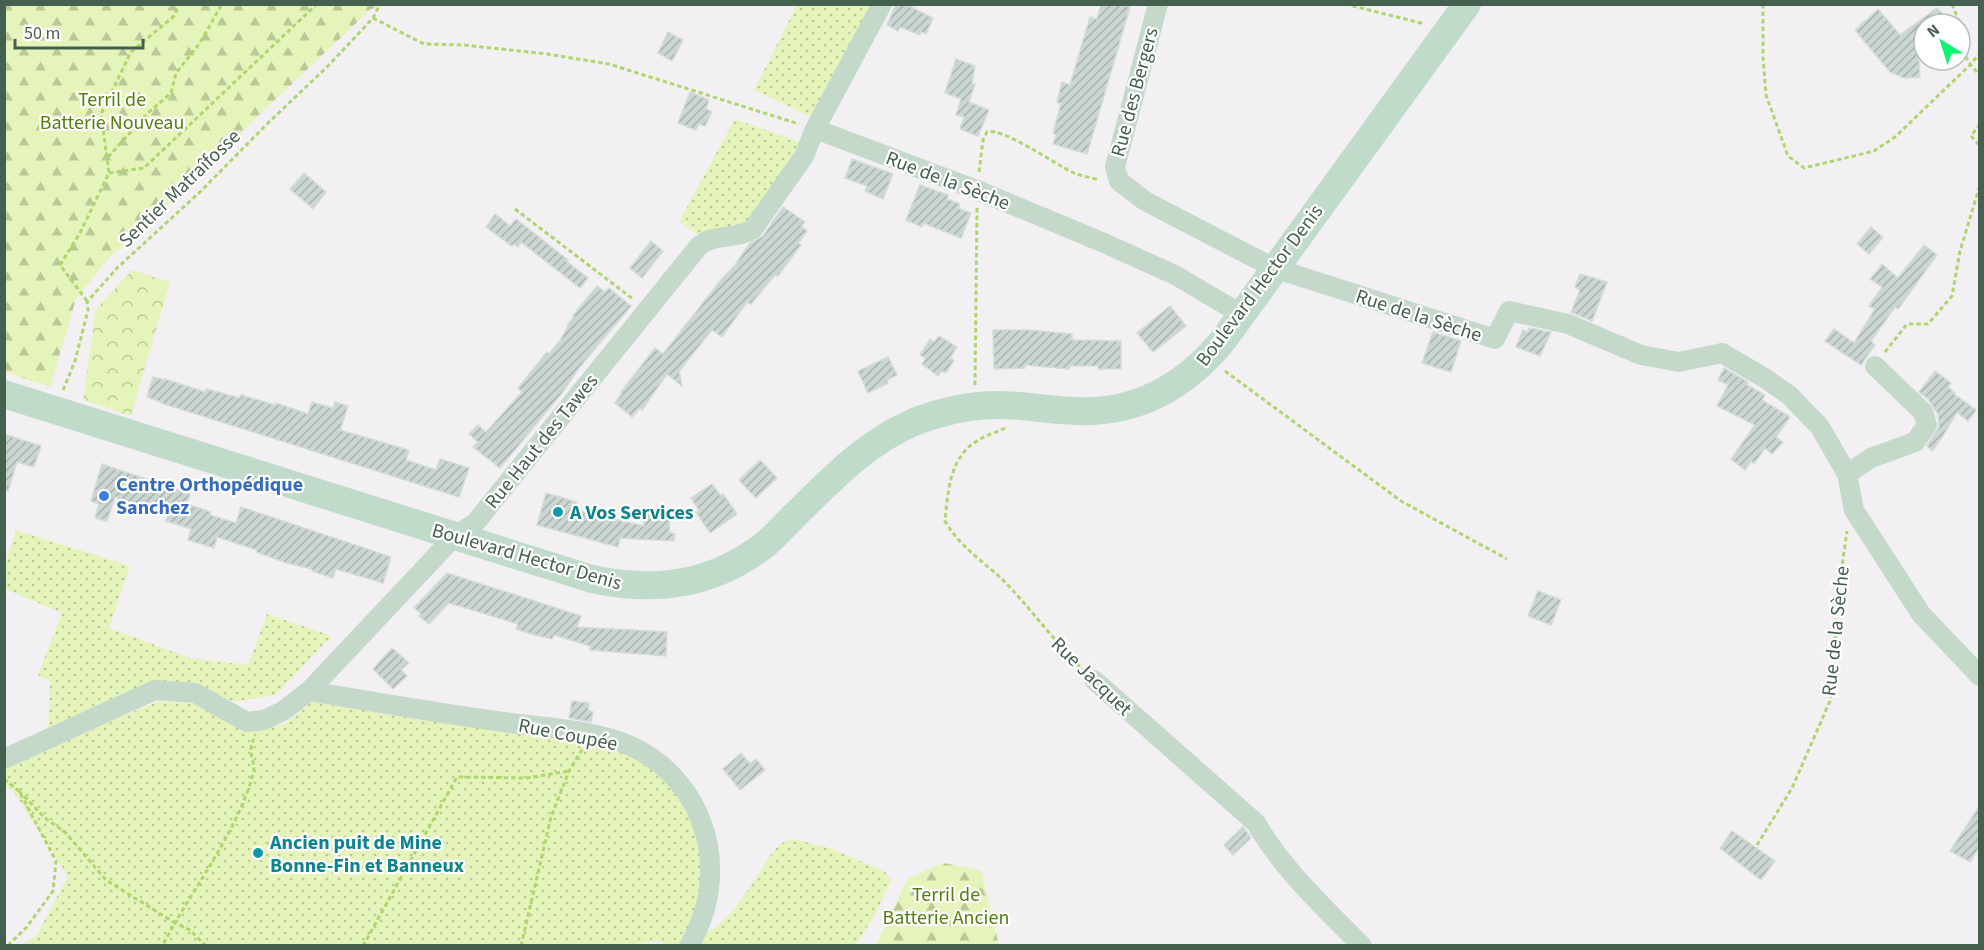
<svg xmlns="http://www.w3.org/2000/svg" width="1984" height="950" viewBox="0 0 1984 950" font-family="'Source Sans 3',sans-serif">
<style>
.grass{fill:url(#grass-dots)}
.forest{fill:url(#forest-firs)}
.park{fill:url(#park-crowns)}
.building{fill:url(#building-hatch);stroke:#d3dcd8;stroke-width:1.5}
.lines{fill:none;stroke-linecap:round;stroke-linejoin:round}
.path{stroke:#afd66e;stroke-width:3;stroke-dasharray:4.5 3;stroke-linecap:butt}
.street{stroke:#c5d9cb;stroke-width:20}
.secondary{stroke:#c1dbcb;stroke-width:28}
.shop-dot{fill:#3f7fe0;stroke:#fff;stroke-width:2}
.culture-dot{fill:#0f9aa8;stroke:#fff;stroke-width:2}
.labels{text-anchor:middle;stroke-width:4.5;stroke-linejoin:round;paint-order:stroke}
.street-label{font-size:20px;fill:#46604f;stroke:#fff}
.park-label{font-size:20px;fill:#547f0d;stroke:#fff}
.shop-label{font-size:20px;font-weight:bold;fill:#366cbe;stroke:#fff;text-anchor:start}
.culture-label{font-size:20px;font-weight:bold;fill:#0d838f;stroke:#fff;text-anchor:start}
</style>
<defs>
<pattern id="grass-dots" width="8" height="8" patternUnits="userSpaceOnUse" patternTransform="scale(1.5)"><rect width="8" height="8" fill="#e5f4ba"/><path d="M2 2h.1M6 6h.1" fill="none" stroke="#bbc99a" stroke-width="1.8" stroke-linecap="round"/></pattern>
<pattern id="forest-firs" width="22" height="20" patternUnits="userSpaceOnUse" patternTransform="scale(1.5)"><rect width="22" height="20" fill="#e5f4ba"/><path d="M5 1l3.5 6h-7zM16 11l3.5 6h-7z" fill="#bbc99a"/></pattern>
<pattern id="park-crowns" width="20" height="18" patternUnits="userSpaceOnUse" patternTransform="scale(1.5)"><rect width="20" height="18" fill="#e5f4ba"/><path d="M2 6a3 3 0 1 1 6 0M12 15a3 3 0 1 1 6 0" fill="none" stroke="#bbc99a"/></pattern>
<pattern id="building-hatch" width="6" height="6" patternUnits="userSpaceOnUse" patternTransform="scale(1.5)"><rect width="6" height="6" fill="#cbd6d2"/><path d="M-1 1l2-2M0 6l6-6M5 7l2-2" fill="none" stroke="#a7b1ad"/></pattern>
</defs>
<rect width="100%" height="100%" fill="#f2f0f3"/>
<g class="grass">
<polygon points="797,5 872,5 811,117 754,90"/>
<polygon points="735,119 800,142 749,225 701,236 679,222"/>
<polygon points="16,530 130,566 109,628 190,658 248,665 267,614 332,636 275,695 234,702 194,684 48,730 50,681 38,675 62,613 5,589 5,565"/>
<polygon points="318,696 610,744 658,768 698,823 704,896 682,945 666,945 660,941 616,946 21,945 37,935 68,876 13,791 5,785 4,765 159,701 198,704 247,732 287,723"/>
<path d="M788,840h9l36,9 52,23 6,9 -15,32 -20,32 -162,1 7,-12c26,-6 47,-45 62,-67 7,-11 13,-22 25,-27z"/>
</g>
<g class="forest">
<polygon points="5,4 390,4 390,5 371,9 253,121 189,186 108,259 76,299 50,387 5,372"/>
<polygon points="943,863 981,870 999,945 876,945 907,879"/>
</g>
<polygon class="park" points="132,270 170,282 131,416 83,400 96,309"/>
<g class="building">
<polygon points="896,4 905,4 933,18 926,34 921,32 920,35 900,27 898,31 887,25"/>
<polygon points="1101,4 1122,4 1130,7 1087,154 1053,144 1056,135 1053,133 1061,104 1057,102 1062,82 1070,85 1090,17 1097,19"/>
<polygon points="1937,8 1953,24 1924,24 1924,52 1918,48 1920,77 1904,78 1890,72 1855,30 1878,9 1900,35"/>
<polygon points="668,32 683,40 672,61 658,53"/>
<polygon points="956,59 975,66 972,83 975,84 969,102 989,110 978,136 960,129 964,117 956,115 961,99 945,93"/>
<polygon points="690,92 709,100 706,109 712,112 705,126 699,124 696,130 678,123"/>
<polygon points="852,159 893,174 883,199 865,191 867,186 845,178"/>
<polygon points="304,173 326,192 313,209 290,189"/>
<polygon points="920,185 948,195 947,199 960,204 958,208 971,213 961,238 923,223 922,227 906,220"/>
<polygon points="783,207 805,222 801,226 807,231 798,243 801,245 778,276 775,275 751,304 747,302 722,337 712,330 679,371 682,386 667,374 642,410 640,408 632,417 615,403 622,393 621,392 655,348 663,354 720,281 735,265 749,244 763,236"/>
<polygon points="495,214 510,226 516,219 568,260 566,261 588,278 580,288 521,242 518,247 514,244 512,246 486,227"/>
<polygon points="1871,227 1883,237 1869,254 1857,244"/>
<polygon points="651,241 663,251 642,278 630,268"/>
<polygon points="1924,245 1937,255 1898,309 1895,307 1888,317 1871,341 1875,345 1861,365 1825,341 1834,329 1854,343 1875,309 1869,306 1882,287 1870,279 1875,273 1882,264 1898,278"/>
<polygon points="1580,274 1607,282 1592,321 1571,312 1580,290 1575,287"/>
<polygon points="597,286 605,292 609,288 631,306 579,368 562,393 500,468 473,447 478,442 469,434 478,425 486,432 522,392 518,388 547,352 549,354 561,339 568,326 567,325 574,317 573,315"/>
<polygon points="1170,306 1186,326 1153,352 1137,333"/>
<polygon points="1529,328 1551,332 1540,356 1516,347 1523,330 1527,332"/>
<polygon points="993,330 1029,330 1072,334 1072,340 1121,341 1121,369 1098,369 1098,366 1070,366 1069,369 1025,365 1025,368 994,369"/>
<polygon points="1433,332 1461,341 1451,372 1422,363"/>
<polygon points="939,336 957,347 950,358 954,360 946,373 942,371 938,376 922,364 926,358 920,355 930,339 934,342"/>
<polygon points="888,357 897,375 887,380 888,383 868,393 858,371"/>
<polygon points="1724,368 1748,382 1747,385 1765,395 1762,400 1790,417 1776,437 1783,442 1772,454 1765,448 1754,464 1751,461 1745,470 1731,459 1755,425 1717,406 1728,385 1718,380"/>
<polygon points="1935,371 1951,383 1948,387 1955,393 1954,394 1976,410 1968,421 1957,412 1943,436 1932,451 1927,446 1939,427 1938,414 1928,399 1919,392"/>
<polygon points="153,377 165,380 165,379 205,392 206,389 240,398 241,395 275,405 276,403 308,414 312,402 333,408 335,402 348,406 340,430 409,450 406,460 436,470 440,459 469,468 459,497 161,403 161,402 147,397"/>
<polygon points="4,434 41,446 34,467 17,462 8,491 4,490"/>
<polygon points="760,460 777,478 756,498 739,480"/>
<polygon points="102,464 190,494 187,504 211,512 210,515 236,523 241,507 391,557 383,583 336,569 333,578 312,571 312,569 287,563 256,552 257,550 217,537 214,548 188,540 191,529 166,521 168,515 115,497 107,521 95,518 99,504 91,501"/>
<polygon points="712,484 721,496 723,494 737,514 710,533 696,512 700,512 691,498"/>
<polygon points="546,493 577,502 575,510 644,526 645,508 670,510 669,532 675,534 674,541 620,538 618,547 537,525"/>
<polygon points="447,573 581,616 577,627 667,632 666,656 590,650 590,646 554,635 552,639 531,634 516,629 518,624 449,603 429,624 419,616 421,614 414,608"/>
<polygon points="1538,591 1561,600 1551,625 1528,616"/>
<polygon points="392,648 409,663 401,670 407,676 393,689 373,669"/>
<polygon points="572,701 589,703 588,710 593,712 591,722 569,718"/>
<polygon points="741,753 750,764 756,759 765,770 740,790 723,769"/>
<polygon points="1980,805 1980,846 1970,862 1950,851"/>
<polygon points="1243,827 1251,838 1233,855 1224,845"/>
<polygon points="1732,831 1775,861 1761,880 1720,848"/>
</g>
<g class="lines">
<g class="path">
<polyline points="1345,4 1425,24"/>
<polyline points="1763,4 1763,57 1766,95 1788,156 1804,168 1874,151 1895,137 1970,65 1980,53"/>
<polyline points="1952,4 1960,24"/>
<polyline points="373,18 424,44 464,45 547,54 609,64 799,124"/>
<path d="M1960,27c3,23 2,31 20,48"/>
<polyline points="1980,124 1971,136 1980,146"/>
<polyline points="108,157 149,112 171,93 176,73 200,43 222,4"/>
<path d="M979,172l4,-32 4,-8c15,-5 68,32 85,40 8,4 18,5 27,8"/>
<polyline points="109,173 144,168 317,4"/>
<polyline points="515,209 633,299"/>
<polyline points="87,301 60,265 80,233 109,173 101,114 131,52 174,16 179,4"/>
<polyline points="1885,352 1907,324 1928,324 1952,296 1960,251 1980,185"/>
<polyline points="1225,371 1401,501 1507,559"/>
<polyline points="975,385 977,208"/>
<polyline points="63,390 75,361 88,310 87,302 117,268 200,192 268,123 328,66 373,18 380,4"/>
<path d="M1005,428c-10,5 -22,8 -31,15 -25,17 -26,50 -29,78 14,25 39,41 59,60 27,28 50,60 78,88"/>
<polyline points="4,779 19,791 56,861 53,891 26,928 7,946"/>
<polyline points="19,791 45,818 65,832 106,880 175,923 162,946"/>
<polyline points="1757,845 1792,788 1830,701 1835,678 1836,609 1847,531"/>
<path d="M206,946l-16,-16 -15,-7c26,-45 65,-99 78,-149 4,-13 -7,-19 1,-35"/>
<polyline points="363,946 457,777 527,778 569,771"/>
<polyline points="521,946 551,817 569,771 583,748"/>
</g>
<g class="street">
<polyline points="1158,4 1115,167 1119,181 1145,201 1274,268 1495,339 1509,311 1568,324 1641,355 1679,362 1722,353 1763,377 1789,395 1820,427 1847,474 1854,510 1921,614 1980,676"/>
<polyline points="815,129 977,190 1104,243 1175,275 1241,314"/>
<polyline points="1847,474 1871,458 1915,442 1927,425 1923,412 1875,366"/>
<path d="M1094,680l162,143c27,47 68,84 106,123"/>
<path d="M309,691c65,11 129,22 194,31 42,6 91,7 130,25 40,20 66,54 75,98 6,35 -1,70 -19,101"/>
<path d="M4,759l151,-69 40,3 52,29 17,-2 19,-9 26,-20 146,-155 21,-14 223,-276c16,-13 37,-6 54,-17l51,-73 11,-27 67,-125"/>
</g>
<path class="secondary" d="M4,394l588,185c64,14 122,6 175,-36 9,-8 17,-17 26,-26 37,-36 72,-74 121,-95 26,-10 56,-17 84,-17 32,0 63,8 95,6 55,-3 97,-30 131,-72l243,-335"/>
</g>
<circle class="shop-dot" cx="104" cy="496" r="6"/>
<g class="culture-dot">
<circle cx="558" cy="512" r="6"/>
<circle cx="258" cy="853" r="6"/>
</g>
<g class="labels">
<g class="street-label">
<text transform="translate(1134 92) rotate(-75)" y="7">Rue des Bergers</text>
<text transform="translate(948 180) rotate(21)" y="7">Rue de la Sèche</text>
<text transform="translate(179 188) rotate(-44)" y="7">Sentier Matraîfosse</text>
<text transform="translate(1259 285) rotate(-53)" y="7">Boulevard Hector Denis</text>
<text transform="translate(1419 315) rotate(18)" y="7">Rue de la Sèche</text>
<text transform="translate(541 441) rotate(-51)" y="7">Rue Haut des Tawes</text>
<text transform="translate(527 556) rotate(16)" y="7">Boulevard Hector Denis</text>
<text transform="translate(1835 631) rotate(-84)" y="7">Rue de la Sèche</text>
<text transform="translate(1092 676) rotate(44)" y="7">Rue Jacquet</text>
<text transform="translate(568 734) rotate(11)" y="7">Rue Coupée</text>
</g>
<g class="park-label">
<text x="112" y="106">Terril de<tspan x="112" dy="23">Batterie Nouveau</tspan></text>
<text x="946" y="901">Terril de<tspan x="946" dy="23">Batterie Ancien</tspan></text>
</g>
<g class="shop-label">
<text x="116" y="491">Centre Orthopédique<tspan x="116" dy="23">Sanchez</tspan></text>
</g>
<g class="culture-label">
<text x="570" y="519">A Vos Services</text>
<text x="270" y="849">Ancien puit de Mine<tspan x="270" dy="23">Bonne-Fin et Banneux</tspan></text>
</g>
</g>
<rect width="1984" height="950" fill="none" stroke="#46604f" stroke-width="12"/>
<g transform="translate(1942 42) rotate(322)"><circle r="28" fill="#ffffff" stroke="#b5bfb9" stroke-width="1.5"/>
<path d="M0-4.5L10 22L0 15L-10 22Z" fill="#05f86e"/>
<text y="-9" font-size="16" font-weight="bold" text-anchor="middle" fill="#46604f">N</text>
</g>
<path d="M15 39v9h128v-9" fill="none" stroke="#46604f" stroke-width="3"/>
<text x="24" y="39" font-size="18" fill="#46604f" stroke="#ffffff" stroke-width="4.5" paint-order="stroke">50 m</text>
</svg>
